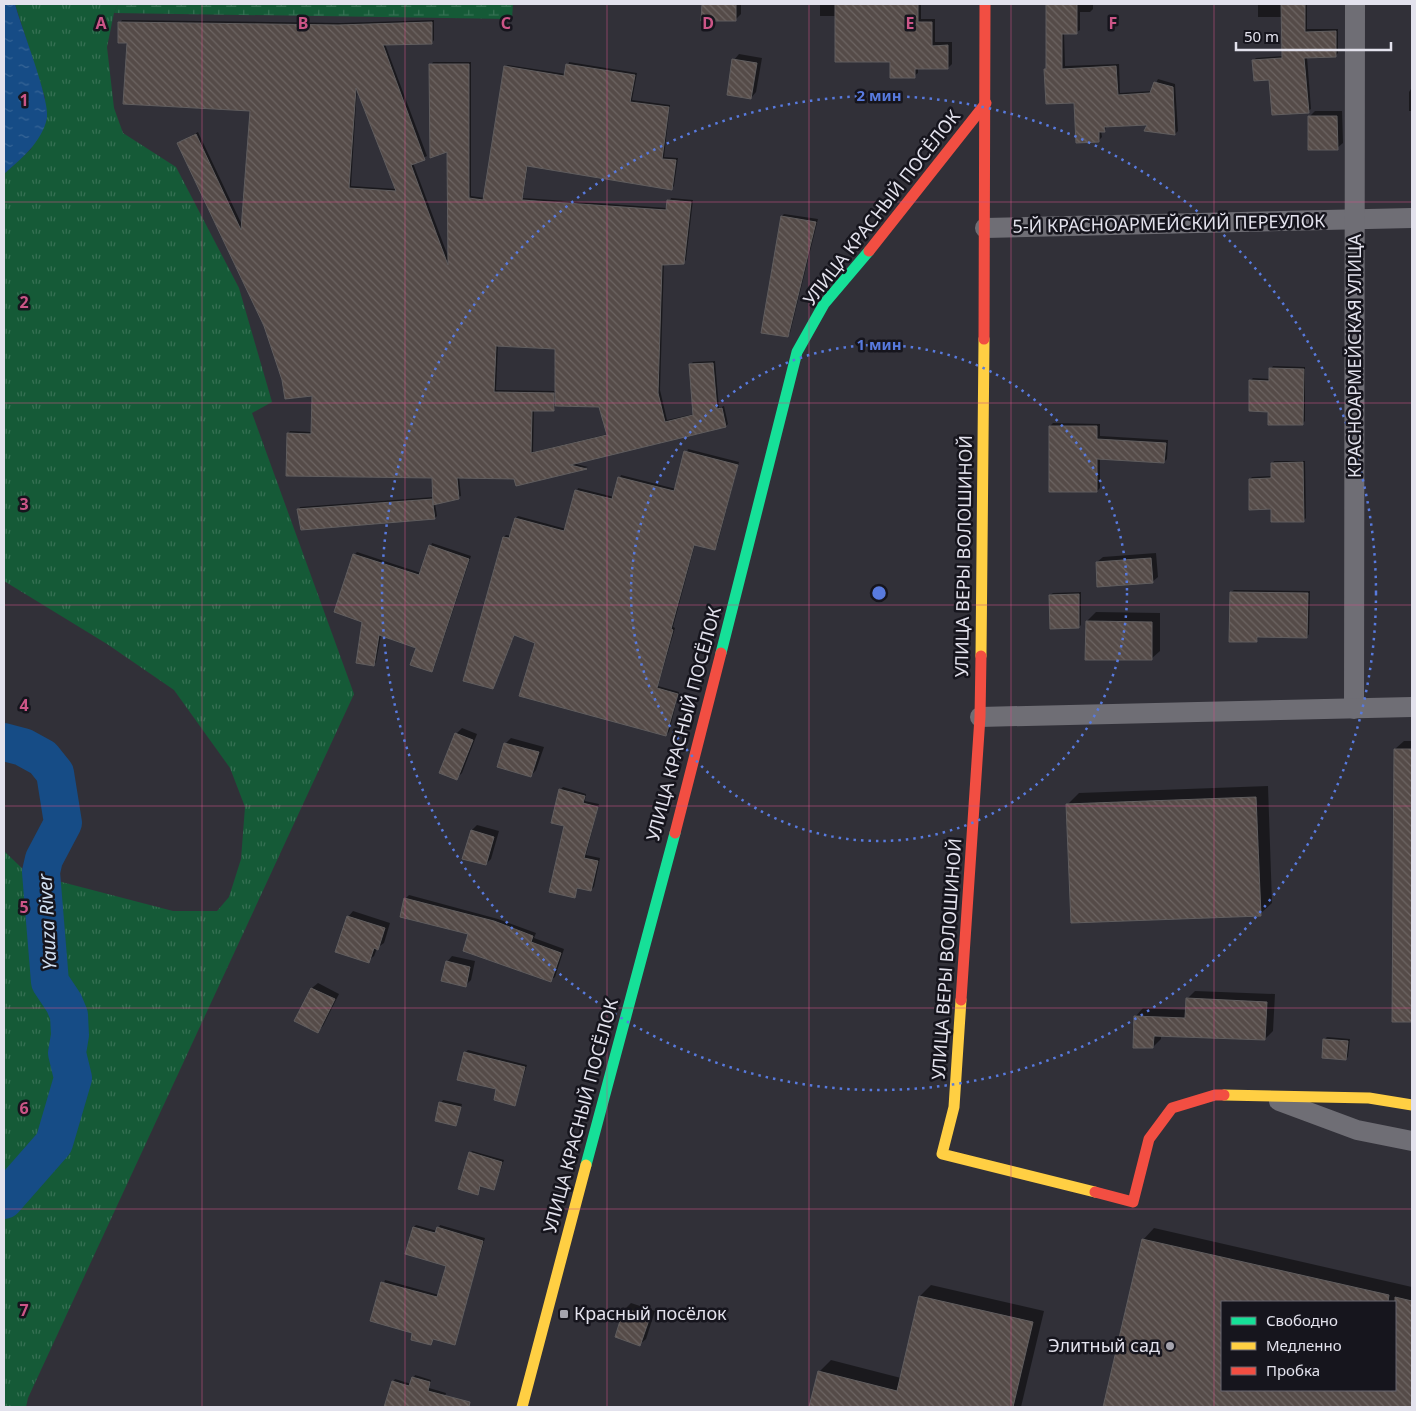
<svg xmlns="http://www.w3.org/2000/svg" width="1416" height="1411" viewBox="0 0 1416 1411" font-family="'Noto Sans',sans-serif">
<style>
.grass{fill:url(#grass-tufts)}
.wetland{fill:url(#wetland-marsh)}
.water{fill:url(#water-ripples)}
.shadow{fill:#0007;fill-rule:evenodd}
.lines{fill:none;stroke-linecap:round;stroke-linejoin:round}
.river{stroke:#164c86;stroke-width:38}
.building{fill:url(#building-back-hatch);stroke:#605d5e;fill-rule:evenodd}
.street{stroke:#6f6e75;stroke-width:20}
.fast{stroke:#16e098;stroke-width:11}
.slow{stroke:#ffcf43;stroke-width:11}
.jam{stroke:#f24e42;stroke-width:11}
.grid{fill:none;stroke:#cc5587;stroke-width:1;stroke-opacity:0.55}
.ring{fill:none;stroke:#587ade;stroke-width:2.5;stroke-dasharray:2.5 5}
.poi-dot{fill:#a5a4ae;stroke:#16151d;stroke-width:2}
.labels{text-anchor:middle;stroke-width:5;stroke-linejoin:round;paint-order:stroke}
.street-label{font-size:18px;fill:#e3e2ed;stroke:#16151d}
.poi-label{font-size:18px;fill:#e3e2ed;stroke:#16151d;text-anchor:start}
.water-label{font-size:19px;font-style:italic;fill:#d1e0f2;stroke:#16151d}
.grid-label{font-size:16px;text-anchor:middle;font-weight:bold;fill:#cc5587;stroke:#16151d;stroke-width:5;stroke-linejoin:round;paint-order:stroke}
.centre{fill:#587ade;stroke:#16151d;stroke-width:2.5}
.ring-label{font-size:15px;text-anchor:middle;font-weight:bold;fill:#587ade;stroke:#16151d;stroke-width:5;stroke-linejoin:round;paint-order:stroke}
</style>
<defs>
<pattern id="grass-tufts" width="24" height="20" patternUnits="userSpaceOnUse" patternTransform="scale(1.25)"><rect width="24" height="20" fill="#155a37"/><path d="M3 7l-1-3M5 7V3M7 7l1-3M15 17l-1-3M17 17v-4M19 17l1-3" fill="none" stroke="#377154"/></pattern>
<pattern id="wetland-marsh" width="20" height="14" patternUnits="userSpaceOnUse" patternTransform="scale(1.25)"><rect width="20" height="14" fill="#155a37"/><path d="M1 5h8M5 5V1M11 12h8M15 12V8" fill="none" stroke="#377154"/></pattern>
<pattern id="water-ripples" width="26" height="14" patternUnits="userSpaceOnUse" patternTransform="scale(1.25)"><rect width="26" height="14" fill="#164c86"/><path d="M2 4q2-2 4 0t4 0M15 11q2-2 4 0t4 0" fill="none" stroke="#386697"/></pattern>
<pattern id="building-back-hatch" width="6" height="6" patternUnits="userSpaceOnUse" patternTransform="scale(1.25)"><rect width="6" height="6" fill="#554b48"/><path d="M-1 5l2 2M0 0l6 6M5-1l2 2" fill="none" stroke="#6d6563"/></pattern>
</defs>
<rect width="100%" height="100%" fill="#313038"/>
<polygon class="grass" points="15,4 118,4 114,13 107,47 114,108 123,133 176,167 239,288 272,402 252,413 354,694 28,1398 26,1407 4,1407 4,851 27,873 173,911 217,911 229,897 241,859 245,807 230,768 174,690 107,644 4,581 4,174 31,149 45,98"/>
<polygon class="wetland" points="118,4 513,4 512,19 114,13"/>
<path class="water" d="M4,4h11c6,23 35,95 32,114 -5,24 -26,41 -43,56z"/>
<g class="shadow">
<polygon points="703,4 741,4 741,14 735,20 703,20"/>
<polygon points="820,4 921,4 921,19 935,19 935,42 952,42 952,64 948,68 918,68 918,73 914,76 892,61 836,16 820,16"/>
<polygon points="1047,4 1093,4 1093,9 1090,12 1080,12 1080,30 1077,32 1064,32 1065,66 1119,64 1120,93 1152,91 1158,79 1175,84 1178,131 1175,134 1149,124 1107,126 1104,131 1101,131 1102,137 1099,140 1075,102 1048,68"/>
<polygon points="1258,4 1307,4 1307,29 1338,29 1338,53 1335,56 1307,57 1311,109 1308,111 1270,79 1253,61 1256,58 1283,56 1283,17 1258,17"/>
<path d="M122,20l219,3 93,-3v20l-2,3 -47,1 42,112 -14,7 36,96 -1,-109 -17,-85 2,-3h38v134l14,2 20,-131 3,-2 58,9 3,-12 68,11 -5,27 38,5 -6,52 14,1 -4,28 -2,2 -144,-23 -5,33 144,10 4,-10 22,2 -7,60 -3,3h-19l-4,127 7,30 27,-6 -4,-49 3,-3 22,-1 4,47 5,-2 4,18 -2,2 -154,37 16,4 -71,17 -2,-6 -56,-1 2,19 -26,8 2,12 -2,2 -137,-8 2,-3 134,-10v-21l-146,-42 2,-3 22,1 2,-38 -31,-14 -18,-54 -87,-183 20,-11 45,95 8,-117 -123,-68 -8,-19zM357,88l39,101 -45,-3zM498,345l58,3v43l-60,-1zM556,405l44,1 8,28 -75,18 1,-42h20z"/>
<polygon points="739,54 762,58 756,92 751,98 734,60"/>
<polygon points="1411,89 1412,111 1409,111 1409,92"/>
<polygon points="1315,111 1342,111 1343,143 1337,148 1309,117"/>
<polygon points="784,214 818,219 790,333 787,336 782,216"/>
<polygon points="1273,366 1305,367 1305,421 1302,424 1269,410 1250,381 1253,378 1270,379 1271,369"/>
<polygon points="1053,423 1100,424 1100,436 1168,440 1167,459 1164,462 1100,458 1100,488 1097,491 1050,426"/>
<polygon points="688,449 739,462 717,546 714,549 695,544 673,627 675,628 658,686 679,692 669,732 666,735 537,642 515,634 492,688 504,537 506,535 511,536 516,518 518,516 566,529 578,488 614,497 621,475 676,489"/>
<polygon points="1274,461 1305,461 1306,518 1303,521 1272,508 1250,479 1252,477 1272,476 1272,464"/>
<polygon points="432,543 471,556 434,668 431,670 418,647 381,635 376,662 374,665 354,555 357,552 421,573"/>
<polygon points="1156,553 1158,577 1152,582 1097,562 1103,557"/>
<polygon points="1234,590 1310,591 1309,634 1307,637 1259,636 1257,641 1231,592"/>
<polygon points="1081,592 1081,625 1079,627 1050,595 1053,593"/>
<polygon points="1096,612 1160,613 1160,651 1151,659 1087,621"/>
<polygon points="462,728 477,734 462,773 456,779 456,734"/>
<polygon points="511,738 544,747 536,770 531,776 505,744"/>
<polygon points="1404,741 1412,741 1412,1021 1393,1021 1395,749"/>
<polygon points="1268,786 1272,903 1260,914 1067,805 1079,793"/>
<polygon points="563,787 586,794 585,801 599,804 586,855 600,858 594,887 591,890 578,887 575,896 560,790"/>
<polygon points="477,825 499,831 491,859 486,864 472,830"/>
<polygon points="409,895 498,919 536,933 534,938 564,949 555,977 551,980 405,899"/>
<polygon points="353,911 390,923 384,943 377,948 374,956 368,961 348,917"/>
<polygon points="452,956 475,961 471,980 466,985 447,962"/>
<polygon points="318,983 339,994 323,1026 317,1032 296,1021 312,988"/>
<polygon points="1195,991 1275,994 1273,1031 1265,1039 1161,1035 1161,1039 1153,1047 1135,1017 1143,1008 1187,1010 1187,999"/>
<polygon points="1327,1037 1350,1039 1348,1057 1346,1059 1323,1057 1325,1039"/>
<polygon points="468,1050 527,1065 515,1104 465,1053"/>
<polygon points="443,1100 462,1104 456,1125 441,1103"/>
<polygon points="472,1151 504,1160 494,1188 482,1185 477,1194 470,1153"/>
<polygon points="416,1225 437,1231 440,1225 485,1238 454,1343 434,1338 431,1344 414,1332 372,1320 385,1280 439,1295 448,1265 414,1227"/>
<path d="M1154,1228l258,59v120h-307l38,-167zM1222,1302h173v88h-173z"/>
<polygon points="931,1285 1044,1311 1021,1407 811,1407 819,1372 831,1360 901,1378 920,1296"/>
<polygon points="631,1303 655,1311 646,1339 640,1344 625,1309"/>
<polygon points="415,1375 431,1380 429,1388 446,1393 442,1407 386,1407 393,1382 395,1379 411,1384"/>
</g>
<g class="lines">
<polyline class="river" points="4,742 23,747 43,758 55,773 63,823 44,859 41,872 50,982 64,1003 69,1015 70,1035 67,1053 73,1078 54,1143 4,1200"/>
</g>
<g class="building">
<polygon points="702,4 736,4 736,21 701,21"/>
<polygon points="835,4 918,4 918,22 932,22 932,46 948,45 948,69 915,69 915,78 890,78 890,62 835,62"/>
<polygon points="1046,4 1077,4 1077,34 1062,34 1062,69 1116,66 1118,95 1150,93 1154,82 1173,87 1175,135 1144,131 1147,125 1104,127 1105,132 1099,132 1099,142 1076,143 1074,103 1046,104 1044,69 1046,69"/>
<polygon points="1281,4 1305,4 1305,32 1336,31 1336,57 1304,58 1309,113 1272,115 1269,80 1254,81 1252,60 1282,58"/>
<path d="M118,22l220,3 94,-3v22l-49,1 42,115 -14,5 37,100 -1,-113 -17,6 -1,-94h40v134l14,2 21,-134 60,10 2,-12 69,11 -5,27 39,5 -7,52 14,1 -4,30 -145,-24 -5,34 144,10 1,-10 24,2 -7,62 -22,1 -4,128 7,29 28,-7 -4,-51 24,-1 4,46 5,-1 4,19 -156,38 17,4 -71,17 -2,-7 -57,-1 2,21 -26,6 2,14 -134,11 -4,-21 136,-10v6l-1,-27 -146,-2 1,-43 24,1 1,-38 -27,3 -3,-19 -18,-54 -87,-183 19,-9 45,96 9,-119 -127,-7 4,-61h-9zM356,88l40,103 -47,-3zM496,346l59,3v57l44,1 8,28 -76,18 1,-42h22v-18l-60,-1z"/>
<polygon points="732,59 757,63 751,99 727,95"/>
<polygon points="1308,116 1337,116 1338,150 1308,150"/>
<polygon points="781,216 816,222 788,337 761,333"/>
<polygon points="1269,368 1304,369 1303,425 1268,425 1268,412 1249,411 1249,380 1269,381"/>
<polygon points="1049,426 1097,426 1097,439 1166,443 1164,463 1097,459 1097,492 1049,492"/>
<polygon points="684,451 738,465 715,550 694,545 671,629 673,630 657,688 678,694 666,736 519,696 535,643 514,635 493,689 463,681 503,537 509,538 515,518 564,531 575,490 612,499 618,477 674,491"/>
<polygon points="1303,462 1304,522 1271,522 1271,509 1249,510 1249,479 1271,478 1271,463"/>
<polygon points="429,545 469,559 432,672 410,665 416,648 379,635 374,666 356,663 362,622 334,612 353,554 419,575"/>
<polygon points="1151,558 1153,583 1097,587 1096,562"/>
<polygon points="1230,592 1308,593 1307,638 1257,637 1257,642 1229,642"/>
<polygon points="1079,594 1079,628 1050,629 1049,595"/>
<polygon points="1086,621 1152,622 1152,660 1085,660"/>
<polygon points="455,733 473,740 457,780 439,773"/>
<polygon points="504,743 539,752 531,777 497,767"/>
<polygon points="1394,749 1412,749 1412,1022 1392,1022"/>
<polygon points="559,789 585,796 583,803 598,807 584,858 598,861 591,891 577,888 575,898 549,892 564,826 551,823"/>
<polygon points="1256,797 1261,916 1071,923 1066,804"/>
<polygon points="471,830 494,837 486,865 462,859"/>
<polygon points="404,898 494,921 533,936 531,942 561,953 551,982 463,951 468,934 400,917"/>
<polygon points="347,916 385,928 378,950 374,948 369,963 335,952"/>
<polygon points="446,961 470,967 466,987 441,981"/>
<polygon points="311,988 335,999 318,1033 294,1021"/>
<polygon points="1186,998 1267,1002 1265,1040 1154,1036 1153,1048 1133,1048 1134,1016 1185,1018"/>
<polygon points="1323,1039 1348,1041 1346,1060 1322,1058"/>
<polygon points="464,1052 525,1067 515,1106 494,1100 496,1089 457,1080"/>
<polygon points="439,1102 461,1107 456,1126 435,1121"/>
<polygon points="469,1152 502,1162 494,1190 480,1186 478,1195 458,1189"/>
<polygon points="413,1227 435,1233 437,1227 483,1241 455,1345 433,1339 431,1345 411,1340 412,1333 370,1321 381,1282 437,1297 446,1266 405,1254"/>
<polygon points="1142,1239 1389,1295 1388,1302 1222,1302 1222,1390 1395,1390 1395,1297 1412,1301 1412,1407 1103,1407"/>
<polygon points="919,1296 1033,1322 1013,1407 809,1407 818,1371 897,1391"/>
<polygon points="624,1308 650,1317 640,1346 615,1337"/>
<polygon points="412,1377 430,1382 428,1391 470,1402 469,1407 384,1407 392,1381 409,1386"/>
</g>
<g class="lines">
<g class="street">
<polyline points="985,228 1412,218"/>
<polyline points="1354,709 1355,4"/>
<polyline points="980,717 1412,707"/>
<polyline points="1279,1101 1357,1130 1412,1141"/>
</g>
<g class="fast">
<polyline points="721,653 797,352 824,304 869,251"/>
<polyline points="586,1165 675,833"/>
</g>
<g class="slow">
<polyline points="981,656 984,339"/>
<polyline points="961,1000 954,1107 942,1154 1095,1192"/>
<polyline points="1224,1095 1369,1098 1412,1105"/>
<polyline points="522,1407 586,1165"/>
</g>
<g class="jam">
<polyline points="869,251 986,103"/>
<polyline points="984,339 985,4"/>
<polyline points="675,833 721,653"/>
<polyline points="961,1000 980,717 981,656"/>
<polyline points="1095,1192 1133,1202 1149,1139 1172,1108 1215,1095 1224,1095"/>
</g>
</g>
<path class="grid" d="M202,4v1403M405,4v1403M607,4v1403M809,4v1403M1011,4v1403M1214,4v1403M4,202h1408M4,403h1408M4,605h1408M4,806h1408M4,1008h1408M4,1209h1408"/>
<g class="ring">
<circle cx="879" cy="593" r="248"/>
<circle cx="879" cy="593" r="497"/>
</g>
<g class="poi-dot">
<rect x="559" y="1309" width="10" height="10" rx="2.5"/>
<circle cx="1170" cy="1346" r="5"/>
</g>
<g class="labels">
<g class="street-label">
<text transform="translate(882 208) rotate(-52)" y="6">УЛИЦА КРАСНЫЙ ПОСЁЛОК</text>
<text transform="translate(1169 224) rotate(-1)" y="6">5-Й КРАСНОАРМЕЙСКИЙ ПЕРЕУЛОК</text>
<text transform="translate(1355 356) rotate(-90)" y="6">КРАСНОАРМЕЙСКАЯ УЛИЦА</text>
<text transform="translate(964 556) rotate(-89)" y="6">УЛИЦА ВЕРЫ ВОЛОШИНОЙ</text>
<text transform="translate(684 724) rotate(-75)" y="6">УЛИЦА КРАСНЫЙ ПОСЁЛОК</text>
<text transform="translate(947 959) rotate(-86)" y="6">УЛИЦА ВЕРЫ ВОЛОШИНОЙ</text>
<text transform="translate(581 1116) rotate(-75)" y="6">УЛИЦА КРАСНЫЙ ПОСЁЛОК</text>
</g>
<g class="poi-label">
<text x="574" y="1320">Красный посёлок</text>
<text x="1160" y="1352" text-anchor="end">Элитный сад</text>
</g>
<g class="water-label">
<text transform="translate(47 922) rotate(-93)" y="7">Yauza River</text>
</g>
</g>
<g class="grid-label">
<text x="101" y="29">A</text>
<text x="303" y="29">B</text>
<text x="506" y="29">C</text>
<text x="708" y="29">D</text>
<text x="910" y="29">E</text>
<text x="1113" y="29">F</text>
<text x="24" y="106">1</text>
<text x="24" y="308">2</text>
<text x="24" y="510">3</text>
<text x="24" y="711">4</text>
<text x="24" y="913">5</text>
<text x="24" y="1114">6</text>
<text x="24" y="1316">7</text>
</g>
<circle cx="879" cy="593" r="8" class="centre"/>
<g class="ring-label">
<text x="879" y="101">2 мин</text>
<text x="879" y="350">1 мин</text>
</g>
<rect width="1416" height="1411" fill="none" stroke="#e3e2ed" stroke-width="10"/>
<rect x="1221" y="1301" width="175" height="90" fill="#16151d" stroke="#686770"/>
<rect x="1231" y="1317" width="25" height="8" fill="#16e098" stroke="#686770"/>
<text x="1266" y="1326" font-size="15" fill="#e3e2ed">Свободно</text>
<rect x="1231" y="1342" width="25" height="8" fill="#ffcf43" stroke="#686770"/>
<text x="1266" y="1351" font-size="15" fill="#e3e2ed">Медленно</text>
<rect x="1231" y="1367" width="25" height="8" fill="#f24e42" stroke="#686770"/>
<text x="1266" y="1376" font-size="15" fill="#e3e2ed">Пробка</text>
<path d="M1236 42v8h155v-8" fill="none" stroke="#e3e2ed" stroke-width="2.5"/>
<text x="1244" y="42" font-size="15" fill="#e3e2ed" stroke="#16151d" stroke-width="4" paint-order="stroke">50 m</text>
</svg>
